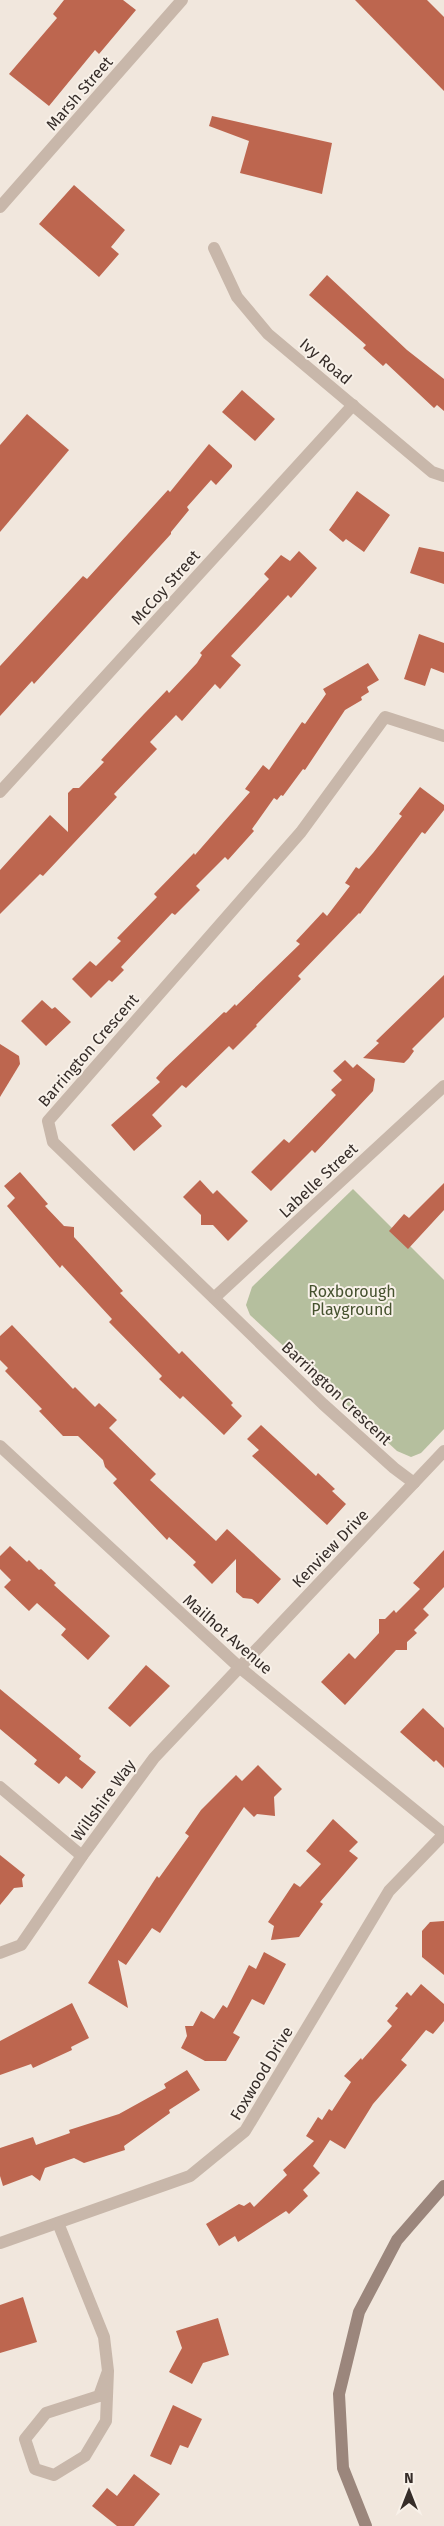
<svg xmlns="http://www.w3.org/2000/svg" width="444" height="2526" viewBox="0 0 444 2526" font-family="'Fira Sans',sans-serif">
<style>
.green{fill:#b5bf9e}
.building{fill:#bd664f}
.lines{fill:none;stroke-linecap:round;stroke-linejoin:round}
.street{stroke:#c8b7aa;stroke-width:12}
.secondary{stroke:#9b867c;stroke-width:12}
.labels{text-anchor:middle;stroke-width:4;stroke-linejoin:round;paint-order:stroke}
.street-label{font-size:16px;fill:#362d29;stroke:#f8f1e9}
.park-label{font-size:16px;fill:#46522f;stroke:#f8f1e9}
</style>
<rect width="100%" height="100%" fill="#f1e7dd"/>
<polygon class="green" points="353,1189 444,1280 444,1429 421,1453 411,1457 397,1451 250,1315 246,1305 252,1287"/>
<g class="building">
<polygon points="64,0 123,0 136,10 99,54 95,50 49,106 9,74 57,18 53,14"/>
<polygon points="355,0 427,0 444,17 444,91"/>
<polygon points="212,116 332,143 322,194 240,173 249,141 209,126"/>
<polygon points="74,185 125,230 111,247 119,254 99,277 39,224"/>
<polygon points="327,275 407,350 444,379 444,411 437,405 434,408 386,363 383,366 363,348 366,345 309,295"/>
<polygon points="242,390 275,419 255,441 222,412"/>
<polygon points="27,414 69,450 0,532 0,445"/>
<polygon points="209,444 232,465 232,467 216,485 211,480 187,507 189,510 171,532 171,534 34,684 32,681 0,716 0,666 83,576 87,579 168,490 170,492"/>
<polygon points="357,491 390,515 364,552 346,539 343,542 329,530"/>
<polygon points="419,547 444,552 444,584 410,573"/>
<polygon points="299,551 317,568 291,598 288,595 231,656 241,665 220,689 215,684 182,721 176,715 150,742 157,749 114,794 117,797 43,876 40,874 0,914 0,870 50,815 68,832 68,793 73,788 79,788 104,762 101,760 144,714 167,690 169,693 197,663 202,655 200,653 269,579 264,574 281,555 290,561"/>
<polygon points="419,634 444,643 444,673 431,668 425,686 404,679"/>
<polygon points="368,663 379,680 367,687 369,692 361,697 362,700 345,710 305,770 303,769 283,796 281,795 277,800 274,798 252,829 254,831 228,860 225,857 196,886 200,890 175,915 172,913 121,967 124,970 112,982 109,980 91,998 72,979 90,961 96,966 121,941 117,938 157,897 154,894 194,853 195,855 250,792 245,789 263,765 269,770 302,722 305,724 326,694 323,689"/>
<polygon points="420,787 444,805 444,810 425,834 422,832 360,914 359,913 298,976 301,979 256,1025 257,1026 233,1050 229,1046 186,1088 182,1085 152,1115 162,1126 134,1151 111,1125 160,1082 156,1078 165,1068 224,1012 226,1013 235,1004 236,1006 300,944 296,941 323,912 327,916 350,886 345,883 356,867 359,869 373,853 402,816 399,814"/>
<polygon points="444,975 444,1017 412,1049 414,1051 409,1058 404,1063 363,1058 379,1043 376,1041"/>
<polygon points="42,1000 52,1009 55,1007 71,1022 46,1046 21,1021"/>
<polygon points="0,1044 19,1056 20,1064 0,1097"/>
<polygon points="345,1060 353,1068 357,1064 375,1079 373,1091 315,1153 312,1150 271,1191 251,1172 284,1139 289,1143 336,1095 331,1090 342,1080 333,1071"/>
<polygon points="20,1172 48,1204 45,1206 64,1226 74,1227 74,1237 123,1291 120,1293 179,1354 182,1351 233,1403 231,1405 242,1416 224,1435 183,1396 180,1399 159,1379 162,1376 109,1322 112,1319 62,1265 60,1268 7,1206 15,1198 4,1186"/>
<polygon points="200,1180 213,1194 217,1190 248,1221 228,1241 213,1225 201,1225 201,1215 183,1197"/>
<polygon points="444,1183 444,1210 408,1249 389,1231 404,1214 409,1218"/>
<polygon points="12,1325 73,1389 75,1387 95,1407 99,1403 117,1420 109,1428 156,1474 150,1480 216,1541 227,1529 281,1579 258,1604 252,1599 243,1598 236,1592 236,1559 212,1584 193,1565 196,1562 169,1537 167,1540 113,1483 117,1479 105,1467 103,1460 78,1436 63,1436 39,1411 42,1409 5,1371 8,1368 0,1360 0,1336"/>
<polygon points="261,1425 316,1476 318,1473 335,1489 332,1491 346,1504 327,1525 252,1456 259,1450 247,1439"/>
<polygon points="10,1546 27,1562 29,1560 39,1570 41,1569 56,1583 54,1585 110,1636 88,1660 61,1635 66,1629 37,1603 29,1611 4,1587 11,1580 0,1569 0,1556"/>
<polygon points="444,1550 444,1587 423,1609 429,1615 414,1630 417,1633 407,1642 407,1650 396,1650 345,1705 321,1682 349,1653 355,1659 379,1633 379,1619 385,1619 394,1610 396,1613 420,1589 413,1583"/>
<polygon points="146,1665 170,1686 130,1727 108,1708"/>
<polygon points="0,1689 81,1756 79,1759 96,1772 82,1789 66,1776 59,1784 34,1764 37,1760 0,1729"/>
<polygon points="423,1708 444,1728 444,1768 436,1760 434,1762 400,1732"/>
<polygon points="258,1765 282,1789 274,1797 275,1816 257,1814 254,1817 244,1807 160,1933 152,1928 126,1965 118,1960 128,2008 88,1983 157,1876 159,1878 189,1836 185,1833 201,1810 236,1775 242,1781"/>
<polygon points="333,1819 358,1842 349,1851 358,1858 320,1902 323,1904 299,1937 271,1940 274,1926 268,1922 294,1883 300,1887 321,1864 306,1851"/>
<polygon points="0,1855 25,1875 22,1879 23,1887 14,1888 0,1905"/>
<polygon points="444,1921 444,1975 422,1957 422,1931 430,1922"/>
<polygon points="264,1952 286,1964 264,2005 252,1999 233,2033 240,2037 226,2061 205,2061 181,2048 187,2036 185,2026 193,2026 201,2011 214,2019 223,2005 227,2008 249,1965 256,1969"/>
<polygon points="421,1984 444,2004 444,2021 433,2034 426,2030 401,2060 407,2065 373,2104 345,2149 330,2140 313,2166 320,2173 303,2190 308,2196 289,2214 286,2211 238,2242 235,2236 219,2246 206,2224 239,2204 244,2206 250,2202 254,2207 287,2175 283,2170 314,2141 306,2136 318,2117 322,2120 329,2109 332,2111 351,2082 344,2076 361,2058 362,2060 392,2026 387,2021 398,2008 395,2006 407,1992 411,1996"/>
<polygon points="72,2003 89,2038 71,2047 72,2050 33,2068 31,2064 0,2075 0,2041"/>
<polygon points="187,2070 200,2090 169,2110 170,2113 124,2146 125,2150 84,2163 74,2158 45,2168 40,2181 32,2175 3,2186 0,2176 0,2148 33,2137 36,2145 70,2133 69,2130 119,2114 166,2088 164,2084"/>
<polygon points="23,2297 37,2342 0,2353 0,2305"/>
<polygon points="218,2318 229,2355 203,2363 192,2384 169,2372 182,2348 176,2331"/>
<polygon points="173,2405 202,2419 188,2448 180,2445 171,2465 150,2456"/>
<polygon points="134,2474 160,2494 134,2526 117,2526 92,2506 107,2488 117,2496"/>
</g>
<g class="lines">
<g class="street">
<polyline points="0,207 182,0"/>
<polyline points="214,248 237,297 268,334 432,472 444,476"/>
<polyline points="0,792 353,405"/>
<polyline points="214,1298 444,1086"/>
<polyline points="0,1446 239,1667 444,1834 389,1891 245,2131 190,2176 0,2243"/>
<polyline points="414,1483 394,1468 323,1404 53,1142 48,1121 301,832 385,717 444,736"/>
<polyline points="0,1787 82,1856"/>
<polyline points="0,1953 21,1945 82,1856 154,1758 444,1451"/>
<polyline points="58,2223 104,2337 108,2371 106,2421 85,2456 54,2475 35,2469 25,2439 46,2413 99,2396 108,2371"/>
</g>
<polyline class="secondary" points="366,2526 343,2468 339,2394 359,2312 397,2240 444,2186"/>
</g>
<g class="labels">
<g class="street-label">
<text transform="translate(79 93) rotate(-49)" y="6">Marsh Street</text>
<text transform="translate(326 361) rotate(40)" y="6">Ivy Road</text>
<text transform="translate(165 587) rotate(-48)" y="6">McCoy Street</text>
<text transform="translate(88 1050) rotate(-49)" y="6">Barrington Crescent</text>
<text transform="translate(318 1180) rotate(-43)" y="6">Labelle Street</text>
<text transform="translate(337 1393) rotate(43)" y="6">Barrington Crescent</text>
<text transform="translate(330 1548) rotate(-46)" y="6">Kenview Drive</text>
<text transform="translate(228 1634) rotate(41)" y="6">Mailhot Avenue</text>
<text transform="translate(103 1800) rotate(-54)" y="6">Willshire Way</text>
<text transform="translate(261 2073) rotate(-59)" y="6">Foxwood Drive</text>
</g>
<g class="park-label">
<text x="352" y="1297">Roxborough<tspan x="352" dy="18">Playground</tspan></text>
</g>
</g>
<g transform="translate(409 2491)" stroke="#f8f1e9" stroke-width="4" paint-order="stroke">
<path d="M0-4L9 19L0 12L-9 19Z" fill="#362d29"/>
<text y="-8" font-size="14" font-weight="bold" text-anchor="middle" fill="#362d29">N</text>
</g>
</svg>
